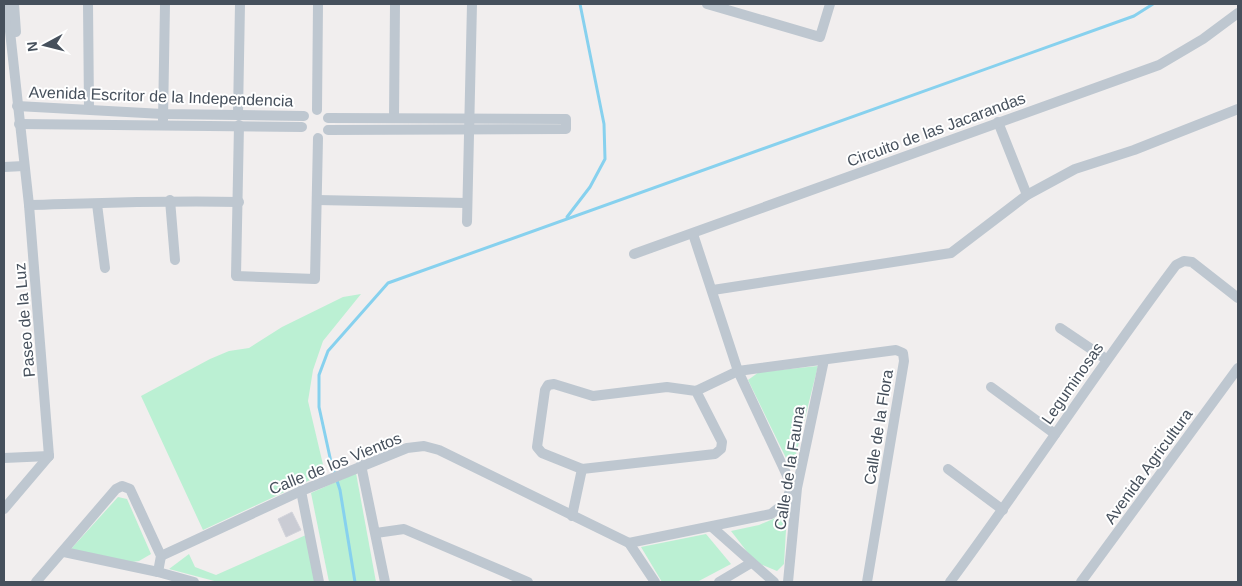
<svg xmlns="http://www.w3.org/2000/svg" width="1242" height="586" viewBox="0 0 1242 586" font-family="Arial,sans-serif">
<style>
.green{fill:#bbf0d3}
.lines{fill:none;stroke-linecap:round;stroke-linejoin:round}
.stream{stroke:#87d1ee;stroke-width:3}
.building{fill:#caccd4;stroke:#d2d3da}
.minor{stroke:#bec7d0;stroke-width:10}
.labels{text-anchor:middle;stroke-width:4;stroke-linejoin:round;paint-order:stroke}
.street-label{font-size:16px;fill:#46505c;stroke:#fff}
</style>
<rect width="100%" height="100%" fill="#f1eeee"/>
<g class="green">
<polygon points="361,294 323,341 313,370 308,401 325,473 203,530 141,396 210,359 229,351 249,348 282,327 343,297"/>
<polygon points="818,366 794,462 786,458 748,380 759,372"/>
<polygon points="356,473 376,582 329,582 311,493"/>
<polygon points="118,497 127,499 151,554 139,561 132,562 71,549"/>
<polygon points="787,513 784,564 777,571 755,562 731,531 759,525"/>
<polygon points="706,534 731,564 697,582 662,582 641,547"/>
<polygon points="306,535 316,582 218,582 169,569 189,554 195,567 216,575"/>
</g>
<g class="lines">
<g class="stream">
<polyline points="567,217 590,187 605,159 604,124 580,4"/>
<polyline points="355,582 340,490 331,462 319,407 319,375 328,351 388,283 1134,16 1153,4"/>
</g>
</g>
<polygon class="building" points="292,512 301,530 286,537 278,519"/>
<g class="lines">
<g class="minor">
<polyline points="7,4 29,205 49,456"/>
<polyline points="14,4 16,32"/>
<polyline points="88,4 89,109"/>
<polyline points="707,4 820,37 830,4"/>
<polyline points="17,106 163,114 304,116"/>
<polyline points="317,110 318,4"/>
<polyline points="238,114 240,4"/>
<polyline points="394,118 395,4"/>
<polyline points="163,120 165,4"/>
<polyline points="998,122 1027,195"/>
<polyline points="19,124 302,127"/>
<polyline points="239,125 236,276 315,279 318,138"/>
<polyline points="328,130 566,129 566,119 328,118"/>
<polyline points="4,167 24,166"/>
<polyline points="170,200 175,260"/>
<polyline points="317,200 467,203"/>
<polyline points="97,204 105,268"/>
<path d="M29,205c70,-2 140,-5 210,-3"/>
<polyline points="467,222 472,4"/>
<polyline points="693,234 738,371 792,486"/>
<polyline points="634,254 1159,65 1203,39 1238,13"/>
<polyline points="713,290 951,253 1027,195 1075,169 1134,150 1238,109"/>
<polyline points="1060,328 1106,359"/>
<polyline points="991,387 1055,434"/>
<polyline points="696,391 722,442 721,449 715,454 582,469 542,453 537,447 545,390 548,385 554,384 593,396 667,387 696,391 738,371 896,350 903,353 904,361 867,582"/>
<polyline points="4,458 49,456"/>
<polyline points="361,465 385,582"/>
<polyline points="948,469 1003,510"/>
<polyline points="301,491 319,582"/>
<polyline points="4,509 49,456"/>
<polyline points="572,516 582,469"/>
<polyline points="712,527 774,582"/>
<polyline points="376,533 404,529 528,582"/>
<polyline points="629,543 771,514 785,503 792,486"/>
<polyline points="64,552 158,572 194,582"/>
<polyline points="161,556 301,491 407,448 424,446 439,450 629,543 655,582"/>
<polyline points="36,582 116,489 122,486 130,489 161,556 158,572"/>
<polyline points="719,582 751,563"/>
<polyline points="788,582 797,488 824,360"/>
<path d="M950,582c77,-104 148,-213 226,-317l8,-4 8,1 46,36"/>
<polyline points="1081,582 1238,368"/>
</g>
</g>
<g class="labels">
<g class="street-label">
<text transform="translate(161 96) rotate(2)" y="6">Avenida Escritor de la Independencia</text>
<text transform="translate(936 129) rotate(-20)" y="6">Circuito de las Jacarandas</text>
<text transform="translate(24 320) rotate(-95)" y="6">Paseo de la Luz</text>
<text transform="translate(1072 383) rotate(-55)" y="6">Leguminosas</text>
<text transform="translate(878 427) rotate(-81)" y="6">Calle de la Flora</text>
<text transform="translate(335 463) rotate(-22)" y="6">Calle de los Vientos</text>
<text transform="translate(1148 466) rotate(-54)" y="6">Avenida Agricultura</text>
<text transform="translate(789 468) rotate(-81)" y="6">Calle de la Fauna</text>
</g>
</g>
<rect width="1242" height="586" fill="none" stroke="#46505c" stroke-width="10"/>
<g transform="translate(45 45) rotate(263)" stroke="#ffffff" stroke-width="4" paint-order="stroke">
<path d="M0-4L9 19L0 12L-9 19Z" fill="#46505c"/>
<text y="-8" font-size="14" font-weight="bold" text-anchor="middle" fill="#46505c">N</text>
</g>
</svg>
